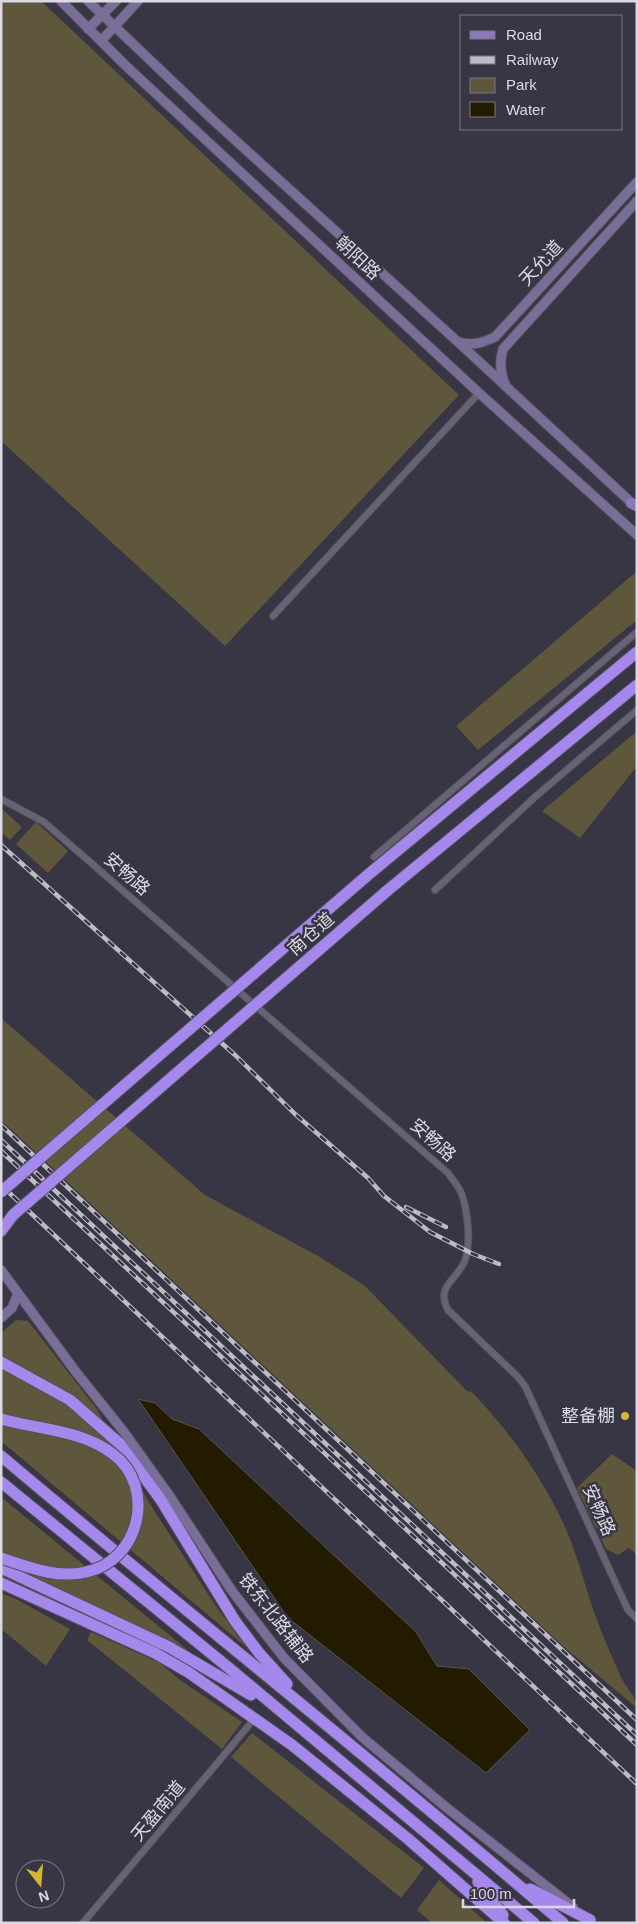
<svg xmlns="http://www.w3.org/2000/svg" width="638" height="1924" viewBox="0 0 638 1924" font-family="Arial,'Noto Sans SC',sans-serif">
<style>
.green{fill:#5f573b}
.water{fill:#231b00;stroke:#5a5444}
.lines{fill:none;stroke-linecap:round;stroke-linejoin:round}
.street-casing{stroke:#54515e;stroke-width:8}
.secondary-casing{stroke:#54515e;stroke-width:11}
.primary-casing{stroke:#54515e;stroke-width:12}
.highway-casing{stroke:#54515e;stroke-width:13}
.street{stroke:#676374;stroke-width:6}
.secondary{stroke:#796e98;stroke-width:9}
.primary{stroke:#8c79bc;stroke-width:10}
.highway{stroke:#a488ec;stroke-width:11}
.rail-casing{stroke:#bdbbc6;stroke-width:4.5}
.rail{stroke:#383544;stroke-width:2.5;stroke-dasharray:8;stroke-linecap:butt}
.highway-bridge-casing{stroke:#54515e;stroke-width:13;stroke-linecap:butt}
.highway-bridge{stroke:#a488ec;stroke-width:11}
.poi-dot{fill:#d6b534;stroke:#383544;stroke-width:2}
.labels{text-anchor:middle;stroke-width:5;stroke-linejoin:round;paint-order:stroke}
.street-label{font-size:18px;fill:#dbd9e3;stroke:#383544}
.poi-label{font-size:18px;fill:#dbd9e3;stroke:#383544;text-anchor:end}
</style>
<rect width="100%" height="100%" fill="#383544"/>
<g class="green">
<polygon points="1,1 41,1 459,395 225,646 1,441"/>
<polygon points="637,571 637,620 478,750 456,726"/>
<polygon points="637,731 637,766 580,838 542,811"/>
<polygon points="1,808 22,827 10,840 1,832"/>
<polygon points="36,822 68,851 48,873 16,844"/>
<path d="M1,1018l204,177 113,61 46,29 103,106 5,1c38,40 71,86 94,137 15,35 23,75 39,111 5,14 12,28 18,41 5,9 14,17 14,27l-72,-60 -564,-528z"/>
<polygon points="16,1320 28,1321 96,1408 150,1504 215,1605 246,1647 1,1441 1,1333"/>
<polygon points="612,1454 637,1471 637,1555 629,1548 618,1555 606,1549 577,1488"/>
<polygon points="1,1497 190,1652 38,1579 1,1556"/>
<polygon points="1,1593 16,1599 70,1629 46,1666 1,1629"/>
<polygon points="91,1632 160,1663 180,1680 242,1722 222,1749 87,1640"/>
<polygon points="252,1733 424,1868 401,1898 231,1757"/>
<polygon points="439,1880 487,1923 432,1923 417,1910"/>
</g>
<polygon class="water" points="138,1399 155,1403 172,1419 199,1429 416,1632 437,1666 469,1669 530,1730 486,1773 288,1618"/>
<g class="lines">
<defs>
<g id="street">
<polyline points="273,616 479,393"/>
<path d="M1,799l43,23 404,351c5,7 12,15 14,22 6,18 9,48 3,65 -7,20 -30,25 -17,50l70,67 7,9 103,224 9,9"/>
<polyline points="374,857 637,632"/>
<polyline points="435,890 535,797 637,710"/>
<polyline points="83,1923 255,1718"/>
</g>
<g id="secondary">
<polyline points="61,1 125,65 479,393 637,535"/>
<polyline points="88,1 214,121 458,342 635,506"/>
<polyline points="88,29 116,1"/>
<polyline points="101,41 138,1"/>
<path d="M459,342c14,4 23,1 36,-5l142,-155"/>
<path d="M505,384c-5,-12 -6,-22 -2,-35l134,-148"/>
<polyline points="1,1270 76,1372 124,1432 169,1495 232,1591 284,1658 362,1737 447,1808 573,1907"/>
<polyline points="1,1318 12,1308 18,1293"/>
</g>
<polyline id="primary" points="631,503 637,506"/>
<g id="highway">
<polyline points="1,1231 13,1215"/>
<polyline points="1,1362 70,1400 120,1444 161,1500 235,1621 259,1653 287,1684"/>
<path d="M1,1456c186,157 377,308 562,467"/>
<polyline points="1,1482 229,1668 534,1923"/>
<polyline points="1,1568 169,1647 251,1695"/>
<polyline points="1,1583 155,1653 188,1672 292,1745 407,1838 504,1923"/>
<polyline points="478,1882 503,1915"/>
<polyline points="530,1889 590,1920"/>
</g>
</defs>
<use href="#street" class="street-casing"/>
<use href="#secondary" class="secondary-casing"/>
<use href="#primary" class="primary-casing"/>
<use href="#highway" class="highway-casing"/>
<use href="#street" class="street"/>
<use href="#secondary" class="secondary"/>
<use href="#primary" class="primary"/>
<use href="#highway" class="highway"/>
<defs>
<g id="rail">
<polyline points="1,845 235,1055 295,1114 368,1178 384,1196 430,1232 473,1254 499,1264"/>
<polyline points="1,1125 637,1720"/>
<polyline points="1,1140 637,1735"/>
<polyline points="1,1151 637,1745"/>
<polyline points="1,1185 637,1784"/>
<polyline points="406,1207 446,1227"/>
</g>
</defs>
<use href="#rail" class="rail-casing"/>
<use href="#rail" class="rail"/>
<defs>
<g id="highway-bridge">
<polyline points="1,1192 369,874 637,652"/>
<polyline points="13,1215 388,890 637,685"/>
<path d="M1,1419c36,10 81,11 112,35 44,33 27,107 -27,118 -29,7 -58,-5 -85,-14"/>
</g>
</defs>
<use href="#highway-bridge" class="highway-bridge-casing"/>
<use href="#highway-bridge" class="highway-bridge"/>
</g>
<circle class="poi-dot" cx="625" cy="1416" r="5"/>
<g class="labels">
<g class="street-label">
<text transform="translate(358 258) rotate(43)" y="6">朝阳路</text>
<text transform="translate(541 263) rotate(-47)" y="6">天允道</text>
<text transform="translate(127 874) rotate(41)" y="6">安畅路</text>
<text transform="translate(311 934) rotate(-41)" y="6">南仓道</text>
<text transform="translate(433 1140) rotate(42)" y="6">安畅路</text>
<text transform="translate(599 1510) rotate(66)" y="6">安畅路</text>
<text transform="translate(276 1618) rotate(52)" y="6">铁东北路辅路</text>
<text transform="translate(158 1811) rotate(-50)" y="6">天盈南道</text>
</g>
<g class="poi-label">
<text x="615" y="1422">整备棚</text>
</g>
</g>
<rect width="638" height="1924" fill="none" stroke="#dbd9e3" stroke-width="5"/>
<rect x="460" y="15" width="162" height="115" fill="#383544" stroke="#797784"/>
<rect x="470" y="31" width="25" height="8" fill="#8c79bc" stroke="#797784"/>
<text x="506" y="40" font-size="15" fill="#dbd9e3">Road</text>
<rect x="470" y="56" width="25" height="8" fill="#bdbbc6" stroke="#797784"/>
<text x="506" y="65" font-size="15" fill="#dbd9e3">Railway</text>
<rect x="470" y="78" width="25" height="15" fill="#5f573b" stroke="#797784"/>
<text x="506" y="90" font-size="15" fill="#dbd9e3">Park</text>
<rect x="470" y="102" width="25" height="15" fill="#231b00" stroke="#797784"/>
<text x="506" y="115" font-size="15" fill="#dbd9e3">Water</text>
<g transform="translate(40 1884) rotate(163)"><circle r="24" fill="#383544" stroke="#797784"/>
<path d="M0-4L9 19L0 12L-9 19Z" fill="#d6b534"/>
<text y="-8" font-size="14" font-weight="bold" text-anchor="middle" fill="#dbd9e3">N</text>
</g>
<path d="M463 1899v8h111v-8" fill="none" stroke="#dbd9e3" stroke-width="2.5"/>
<text x="470" y="1899" font-size="15" fill="#dbd9e3" stroke="#383544" stroke-width="4" paint-order="stroke">100 m</text>
</svg>
